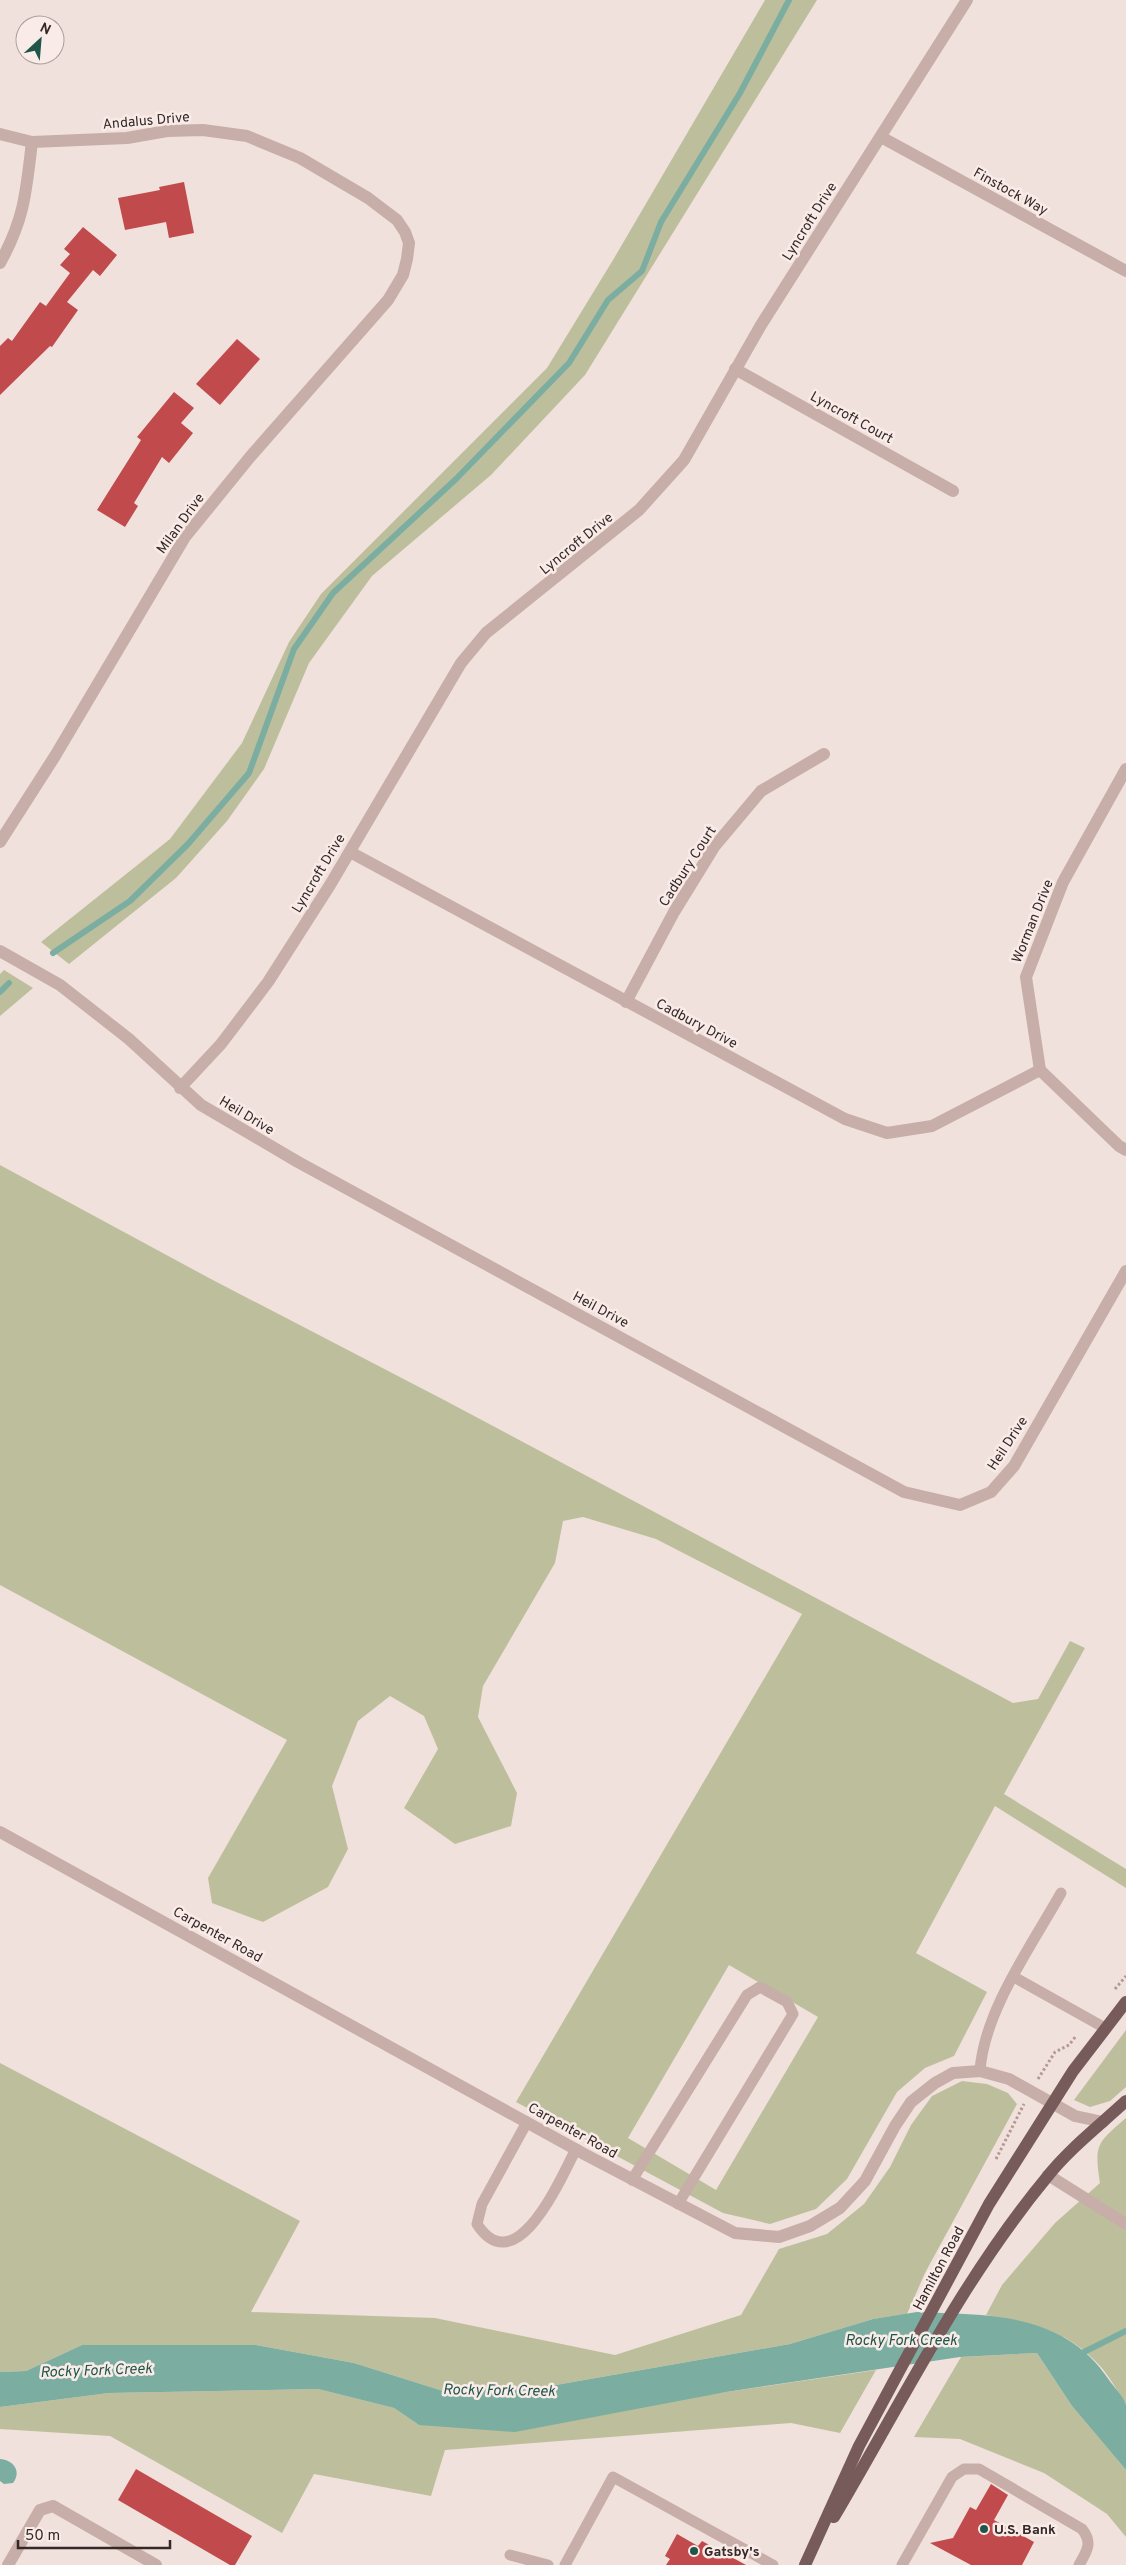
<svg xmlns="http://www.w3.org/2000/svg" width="1126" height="2565" viewBox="0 0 1126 2565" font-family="Overpass,sans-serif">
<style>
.green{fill:#bdbf9c;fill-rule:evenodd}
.water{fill:#7cada1}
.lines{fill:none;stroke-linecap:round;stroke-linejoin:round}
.stream{stroke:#7cada1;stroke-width:6}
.building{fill:#c14a4d}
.path{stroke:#b49892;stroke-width:3;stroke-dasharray:2.5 2.5;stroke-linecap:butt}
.lane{stroke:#c8aea8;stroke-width:11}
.street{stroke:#c8aea8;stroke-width:12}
.primary{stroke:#775b5a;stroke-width:12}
.poi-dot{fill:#1f554a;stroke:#f9ece8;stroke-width:2}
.labels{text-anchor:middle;stroke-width:5;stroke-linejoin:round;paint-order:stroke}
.street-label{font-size:14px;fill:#352928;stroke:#f9ece8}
.poi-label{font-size:14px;font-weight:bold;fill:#352928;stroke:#f9ece8;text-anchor:start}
.water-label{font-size:15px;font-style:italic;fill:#1f554a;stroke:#f9ece8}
</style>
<rect width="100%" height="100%" fill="#f1e1dc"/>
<g class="green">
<polygon points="765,0 817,0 585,375 491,475 372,576 309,663 264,769 227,821 176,878 69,964 41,942 170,839 242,743 289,642 321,594 547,368 613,260"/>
<polygon points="4,970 33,988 0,1016 0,974"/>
<path d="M0,1165l209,113 237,123 567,302 25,-4 32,-58 15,7 -81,146 122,75v19l-131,-82 -79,147 71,39 -33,64 -29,12 -28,24 -50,87 -31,30 -46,15 -47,-11 -207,-111 286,-488 -146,-75 -73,-22 -20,4 -8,42 -72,123 -5,31 39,76 -6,33 -56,18 -51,-36 34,-59 -14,-33 -34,-20 -32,25 -26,65 16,63 -20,38 -65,35 -51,-19 -4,-25 79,-138 -287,-155zM729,1965l89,52 -102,173 -88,-52z"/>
<polygon points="1126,2030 1126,2087 1110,2101 1090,2107 1074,2100"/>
<polygon points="0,2063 300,2221 251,2312 435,2318 615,2355 741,2315 779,2249 827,2234 864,2204 890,2167 911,2125 932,2096 962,2081 987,2084 1008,2093 1017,2104 925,2273 907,2314 873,2319 790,2344 533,2389 443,2391 354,2363 256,2345 82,2345 26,2371 0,2372"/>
<path d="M1126,2118v287c-8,-13 -16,-28 -26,-39 -32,-36 -68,-43 -114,-51l16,-30 53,-62 45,-40c-6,-39 -3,-40 26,-65z"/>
<polygon points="1037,2353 1072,2406 1126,2470 1126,2537 1107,2514 1044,2473 960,2439 914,2437 961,2357"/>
<polygon points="876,2370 840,2433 791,2423 445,2450 431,2496 314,2474 282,2533 110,2436 0,2429 0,2407 109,2393 318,2389 394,2408 419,2425 726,2392"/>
</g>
<g class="water">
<path d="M917,2312c73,3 147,0 192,68 5,7 15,17 17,25 0,11 0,51 0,65l-54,-64 -35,-53 -77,4 -234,35 -211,40 -96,-7 -25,-17 -76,-19 -209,4 -109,14v-35l26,-1 56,-26h174l98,18 89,28 90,-2 257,-45 83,-25z"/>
<path d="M0,2459c13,1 22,12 13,24l-9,1 -4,-3z"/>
</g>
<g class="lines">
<g class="stream">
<polyline points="53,953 130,901 188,844 249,773 294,649 333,593 456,479 569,363 608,300 642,271 661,222 740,93 789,0"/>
<polyline points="0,992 9,983"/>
<polyline points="1084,2352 1126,2331"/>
</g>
</g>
<g class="building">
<polygon points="184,182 194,233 169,238 166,222 125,230 118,198 160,190 159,187"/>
<polygon points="83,227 117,255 100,276 93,270 67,302 78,310 52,347 50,346 0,395 0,346 8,338 12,341 40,302 46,306 70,273 60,265 70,254 64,249"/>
<polygon points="237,339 260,359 220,405 196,384"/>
<polygon points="174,392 194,408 181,423 193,433 169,463 162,457 134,503 138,506 125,527 97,510 141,440 137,437"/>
<polygon points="136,2469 252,2536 235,2565 230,2565 118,2500"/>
<polygon points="991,2484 1008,2495 994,2520 1034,2542 1022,2565 971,2565 930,2543 953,2538 970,2507 976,2510"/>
<polygon points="677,2534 698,2546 702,2541 746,2565 666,2565 670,2559 665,2556"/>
</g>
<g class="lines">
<g class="path">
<polyline points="1115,1989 1126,1976"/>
<polyline points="1038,2079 1055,2052 1069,2045 1076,2036"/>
<polyline points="996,2159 1024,2104"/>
</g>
<g class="lane">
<polyline points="1014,1977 1105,2028"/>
<path d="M980,2071c4,-60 52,-126 81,-178"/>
<path d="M527,2122l-45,82 -5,20c39,60 84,-46 99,-75"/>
<polyline points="632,2180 747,1995 760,1987 787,2002 793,2014 678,2204"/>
<polyline points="510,2555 548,2565"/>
<polyline points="565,2565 613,2477 773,2565"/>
<path d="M902,2565l50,-88 12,-8h15l103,60c11,14 5,22 -3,36"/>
</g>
<g class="street">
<polyline points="0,134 32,142 127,138 167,131 203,130 247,136 300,158 368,198 397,220 405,232 409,243 407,259 403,275 388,300 250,457 185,537 55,756 0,842"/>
<polyline points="881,137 1126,271"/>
<path d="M0,263c25,-45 26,-72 32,-121"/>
<polyline points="735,369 953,491"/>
<polyline points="1126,769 1063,882 1026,977 1040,1070 1119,1146 1126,1150"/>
<polyline points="350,852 845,1119 887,1133 932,1126 1040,1070"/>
<polyline points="0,951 60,985 129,1039 201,1105 298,1162 904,1492 960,1505 991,1492 1014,1466 1126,1271"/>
<polyline points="626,1002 674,912 714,847 761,791 824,754"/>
<polyline points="180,1088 221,1044 268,982 330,885 461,663 486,633 639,510 684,460 761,325 967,0"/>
<polyline points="0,1832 586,2155 735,2233 779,2237 810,2226 840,2208 865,2181 895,2126 911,2102 935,2083 953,2073 980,2071 1009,2079 1075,2116 1103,2122"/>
<polyline points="1048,2175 1126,2224"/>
<polyline points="8,2565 40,2510 53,2506 156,2565"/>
</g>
<g class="primary">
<path d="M834,2517c68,-115 127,-236 213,-340 22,-28 53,-52 79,-76"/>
<polyline points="805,2565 859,2446 989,2204 1073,2071 1126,2002"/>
</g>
</g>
<g class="poi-dot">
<circle cx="984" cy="2529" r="5"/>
<circle cx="694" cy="2551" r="5"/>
</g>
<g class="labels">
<g class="street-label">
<text transform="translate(146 120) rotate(-5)" y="5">Andalus Drive</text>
<text transform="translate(1011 191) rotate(29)" y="5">Finstock Way</text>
<text transform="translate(809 221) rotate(-58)" y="5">Lyncroft Drive</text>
<text transform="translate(852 417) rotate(29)" y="5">Lyncroft Court</text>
<text transform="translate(180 523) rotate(-54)" y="5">Milan Drive</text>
<text transform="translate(576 543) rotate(-39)" y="5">Lyncroft Drive</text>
<text transform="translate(687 866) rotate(-57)" y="5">Cadbury Court</text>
<text transform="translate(318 873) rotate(-59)" y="5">Lyncroft Drive</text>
<text transform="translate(1032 921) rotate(-68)" y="5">Worman Drive</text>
<text transform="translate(697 1023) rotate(28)" y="5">Cadbury Drive</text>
<text transform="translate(247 1115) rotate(31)" y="5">Heil Drive</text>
<text transform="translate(601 1309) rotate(28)" y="5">Heil Drive</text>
<text transform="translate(1007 1443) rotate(-57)" y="5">Heil Drive</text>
<text transform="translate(218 1934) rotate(29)" y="5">Carpenter Road</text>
<text transform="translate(573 2130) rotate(29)" y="5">Carpenter Road</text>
<text transform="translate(938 2268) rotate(-62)" y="5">Hamilton Road</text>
</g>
<g class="poi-label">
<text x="994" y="2534">U.S. Bank</text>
<text x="704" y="2556">Gatsby's</text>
</g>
<g class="water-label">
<text x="901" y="2345">Rocky Fork Creek</text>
<text transform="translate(96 2370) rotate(-2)" y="5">Rocky Fork Creek</text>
<text transform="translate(499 2390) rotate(1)" y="5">Rocky Fork Creek</text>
</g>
</g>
<g transform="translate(40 40) rotate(26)"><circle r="24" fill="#f9ece8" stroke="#ab9e9b"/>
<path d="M0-4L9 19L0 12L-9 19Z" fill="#1f554a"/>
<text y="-8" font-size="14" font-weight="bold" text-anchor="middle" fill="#352928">N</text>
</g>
<path d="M18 2540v8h152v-8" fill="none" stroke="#352928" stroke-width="2.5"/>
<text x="25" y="2540" font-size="15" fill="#352928" stroke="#f9ece8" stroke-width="4" paint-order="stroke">50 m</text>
</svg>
